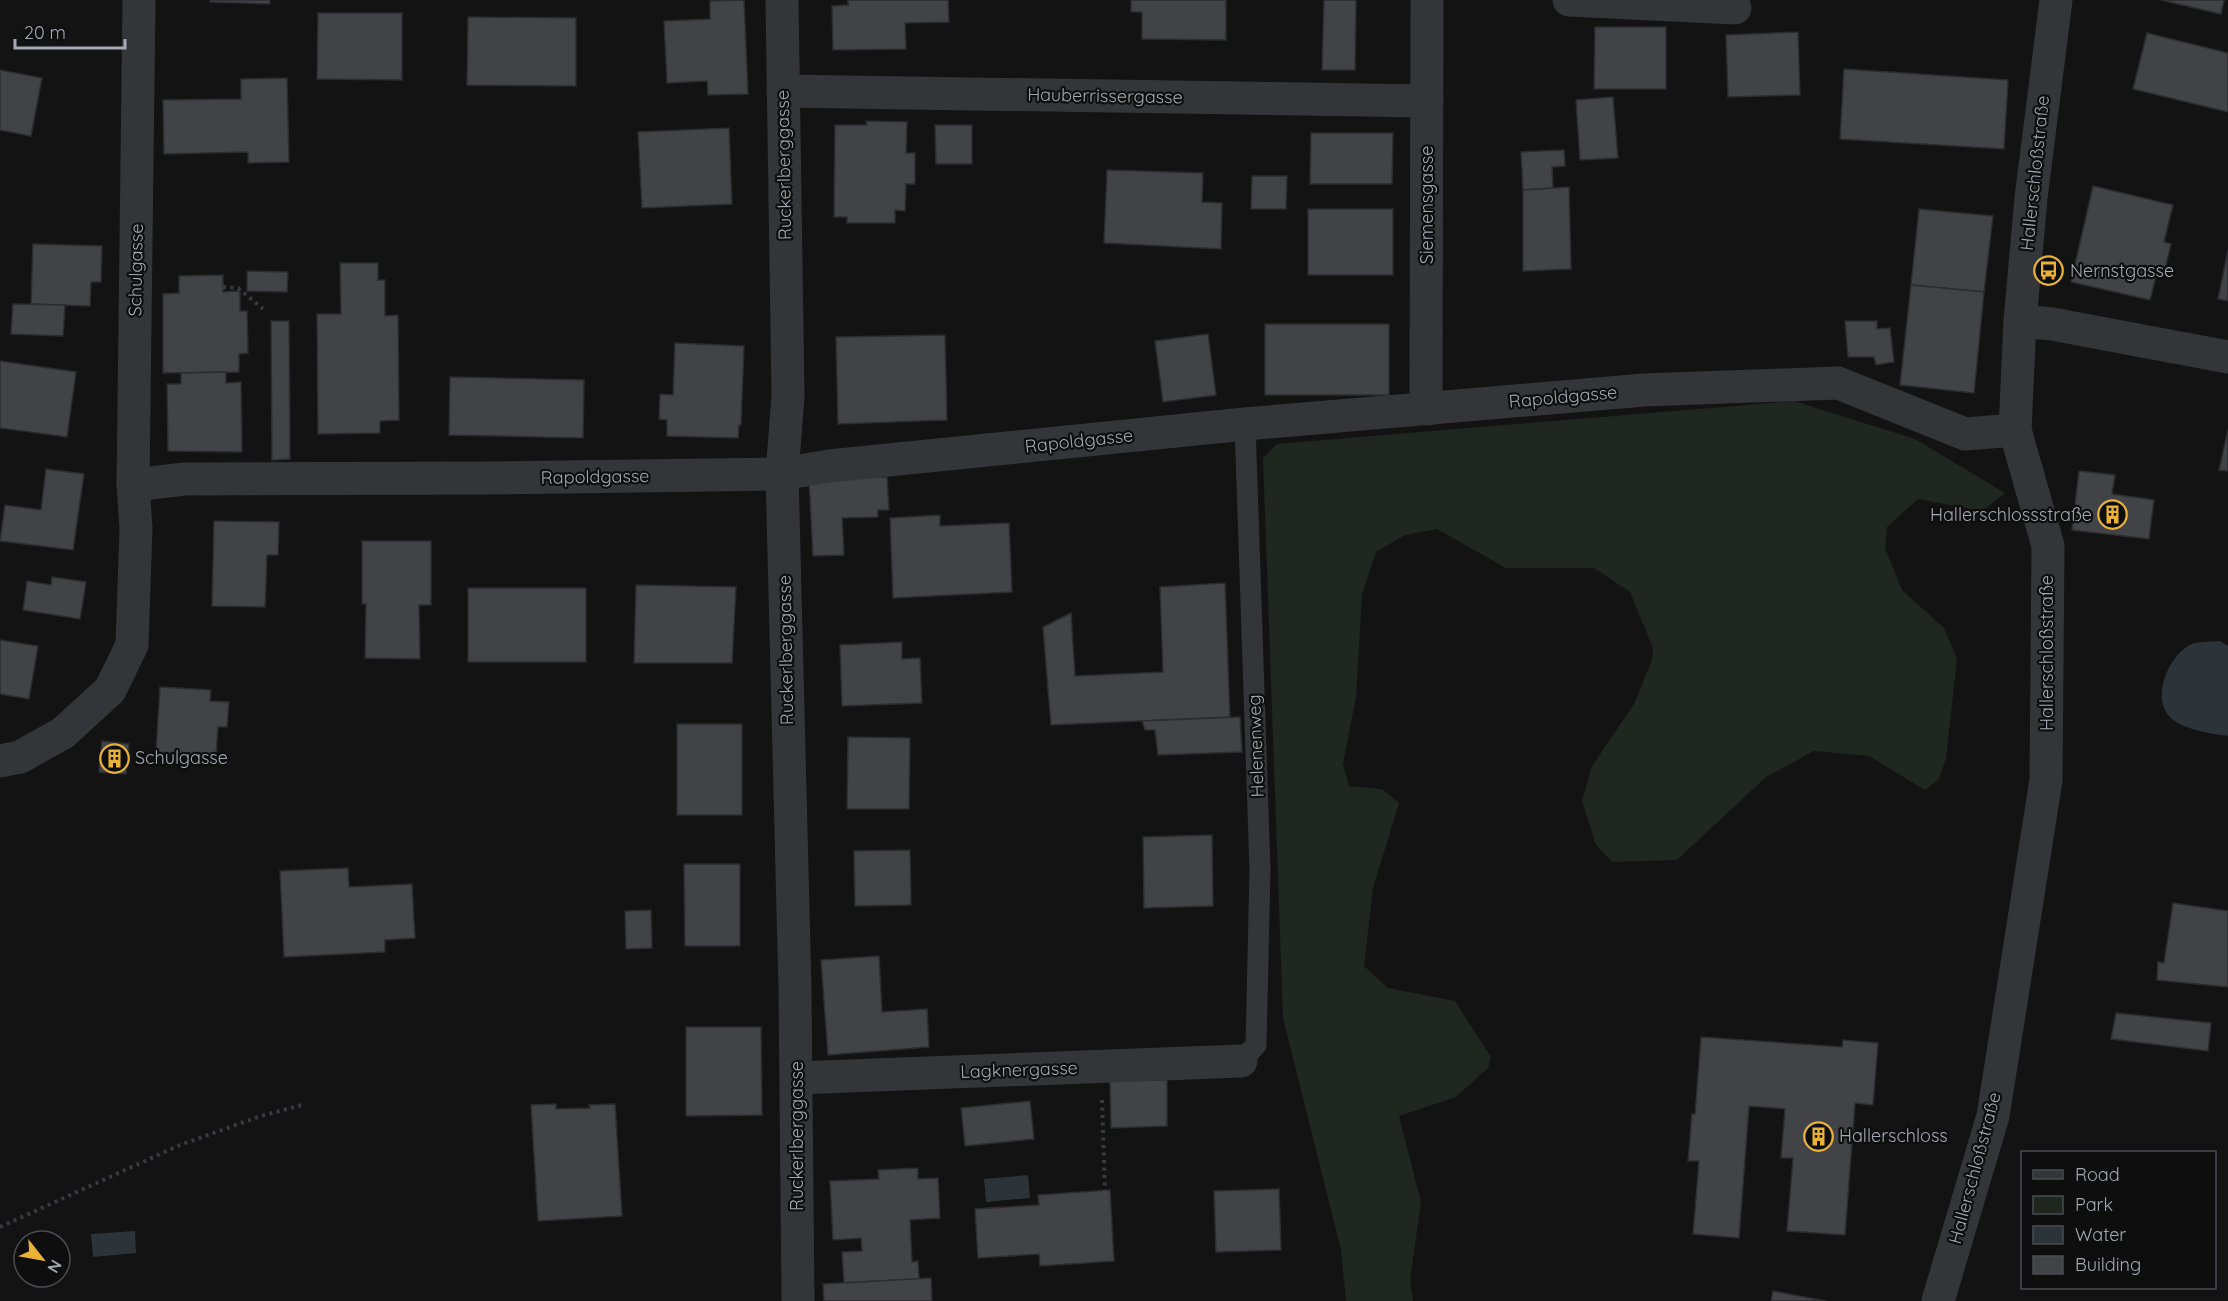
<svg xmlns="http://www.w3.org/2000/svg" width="2228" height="1301" viewBox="0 0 2228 1301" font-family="Quicksand,sans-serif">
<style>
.green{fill:#1f2720}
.water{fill:#2c3339}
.building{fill:#424347;stroke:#2d2d30;stroke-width:1.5}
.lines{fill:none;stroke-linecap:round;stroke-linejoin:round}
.path{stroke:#3a3b40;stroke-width:4;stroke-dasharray:3 4.5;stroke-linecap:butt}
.service{stroke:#343539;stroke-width:21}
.minor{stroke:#343539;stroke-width:33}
.labels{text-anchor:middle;stroke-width:4.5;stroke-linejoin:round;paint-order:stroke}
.street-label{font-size:18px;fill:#a5a9b4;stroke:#0e0e0f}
.poi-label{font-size:18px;fill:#a5a9b4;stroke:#0e0e0f;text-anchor:start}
</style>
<rect width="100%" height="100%" fill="#131314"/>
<polygon class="green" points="1794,401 1915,439 2005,493 1982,511 1918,499 1887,527 1885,548 1902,590 1944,628 1957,659 1946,758 1939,779 1925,790 1869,756 1814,751 1766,777 1677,860 1612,862 1596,845 1582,801 1592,766 1634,704 1652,660 1653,648 1630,592 1594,568 1506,568 1437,529 1405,535 1376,552 1362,595 1356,697 1343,764 1349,786 1382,789 1399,803 1373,888 1364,966 1388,988 1455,1001 1491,1057 1488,1068 1456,1097 1399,1116 1421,1202 1410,1281 1413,1301 1346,1301 1341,1250 1283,1018 1263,458 1277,444"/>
<g class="water">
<path d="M2220,641l8,5v90c-15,-2 -47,-7 -57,-18 -21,-20 -2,-64 21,-74 8,-3 20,-2 28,-3z"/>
<polygon points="1028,1175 1030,1198 986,1202 984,1179"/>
<polygon points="135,1231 136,1253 93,1257 91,1234"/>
</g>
<g class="building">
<polygon points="210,0 270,0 270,4 210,2"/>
<polygon points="744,0 748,94 708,95 707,81 667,83 664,21 710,19 710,1"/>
<polygon points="848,0 948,0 949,22 905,23 906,49 833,50 832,6 848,5"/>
<polygon points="1131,0 1226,0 1226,40 1142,39 1142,12 1131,12"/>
<polygon points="1324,0 1356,0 1355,70 1322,70"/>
<polygon points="2161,0 2224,0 2221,14"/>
<polygon points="318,13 402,13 402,80 317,79"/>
<polygon points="468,17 576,18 576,86 467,85"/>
<polygon points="1595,27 1666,27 1666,89 1594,89"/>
<polygon points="1798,32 1800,95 1728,97 1726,35"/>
<polygon points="2147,33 2228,53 2228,112 2133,89"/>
<polygon points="1844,69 2008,80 2004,149 1840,139"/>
<polygon points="0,70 42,78 31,136 0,130"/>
<polygon points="287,78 289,162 248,163 248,152 164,154 163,100 241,99 241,79"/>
<polygon points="1613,97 1618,158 1580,160 1576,100"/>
<polygon points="866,121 907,122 906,153 915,153 915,184 906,184 905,211 895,210 895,223 847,223 847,217 834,217 835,125 867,125"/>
<polygon points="935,125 972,125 972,164 936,164"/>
<polygon points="729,128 732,204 642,208 638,132"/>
<polygon points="1311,133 1393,133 1392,184 1310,184"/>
<polygon points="1564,150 1565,166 1552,167 1553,188 1523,190 1521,152"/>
<polygon points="1107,170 1203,173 1202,202 1222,203 1221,249 1104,243"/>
<polygon points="1252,176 1287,176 1286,209 1251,209"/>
<polygon points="2093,186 2173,205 2164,242 2171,244 2165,269 2158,268 2150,300 2071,282"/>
<polygon points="1569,187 1571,269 1523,271 1523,190"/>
<rect x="1308" y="209" width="85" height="66"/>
<polygon points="1919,209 1993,216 1984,292 1911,285"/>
<polygon points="33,244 102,246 101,282 91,282 90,306 31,304"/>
<polygon points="2228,250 2228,301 2218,299"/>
<polygon points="340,263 378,263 378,280 385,280 385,316 398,315 399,420 380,421 380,433 318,434 317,314 341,314"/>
<polygon points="247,271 288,272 287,292 247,291"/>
<polygon points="223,275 223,292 240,291 240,311 247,311 248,353 239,354 239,372 163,373 163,294 179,293 179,276"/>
<polygon points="1911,285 1984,292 1974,393 1900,385"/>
<polygon points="13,304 65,305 63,336 11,334"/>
<polygon points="271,321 289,321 290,459 272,460"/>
<polygon points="1845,321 1877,321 1877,329 1890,328 1894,362 1876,365 1874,357 1848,357"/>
<rect x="1265" y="324" width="124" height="71"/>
<polygon points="1208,334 1216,395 1163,402 1155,341"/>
<polygon points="945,335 947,420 838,424 836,337"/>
<polygon points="675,343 744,346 741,425 739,425 738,438 667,436 667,420 659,419 660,394 673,395"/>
<polygon points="0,361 76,372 67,437 0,428"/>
<polygon points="226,372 226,383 241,382 242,452 168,451 167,384 181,384 181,373"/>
<polygon points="450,377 584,380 583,438 449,435"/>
<polygon points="2228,429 2228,471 2219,470"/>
<polygon points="46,469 84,474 73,550 0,541 5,505 41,510"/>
<polygon points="2079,471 2115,475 2112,494 2154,500 2149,539 2072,530"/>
<polygon points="887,477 889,510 878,510 878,517 842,518 844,555 813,556 809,480"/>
<polygon points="940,515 940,526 1009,523 1012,592 893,598 890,518"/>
<polygon points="214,521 279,522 278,555 267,555 265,607 212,606"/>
<polygon points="362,541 431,541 431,605 419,605 420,659 365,658 366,604 362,604"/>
<polygon points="52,577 86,582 80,619 23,610 27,581 51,585"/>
<polygon points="1225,583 1230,717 1051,725 1043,627 1071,613 1075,676 1163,672 1160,587"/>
<polygon points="636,585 736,587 732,663 634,663"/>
<rect x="468" y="588" width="118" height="74"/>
<polygon points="0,640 38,646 29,699 0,694"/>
<polygon points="902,642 902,659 920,658 922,703 842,706 840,645"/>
<polygon points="160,687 211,690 210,701 229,702 227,727 218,727 216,756 156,752"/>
<polygon points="1240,717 1242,752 1158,755 1155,730 1145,730 1142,721"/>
<rect x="677" y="724" width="65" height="91"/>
<polygon points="848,737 910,738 909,809 847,809"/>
<polygon points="102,741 129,744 126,774 99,772"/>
<polygon points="1212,835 1213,906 1144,908 1143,837"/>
<polygon points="910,850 911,905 855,906 854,851"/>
<polygon points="684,864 740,864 740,946 685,946"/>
<polygon points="348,868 349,887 412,884 415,938 385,940 385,952 284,957 280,871"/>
<polygon points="2173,903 2228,911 2228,987 2157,980 2158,962 2164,963"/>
<polygon points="651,910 652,948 626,949 625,911"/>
<polygon points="879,956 882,1012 927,1009 929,1047 828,1055 821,960"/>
<polygon points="2116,1013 2211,1023 2208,1051 2111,1039"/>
<polygon points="686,1027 761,1027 762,1115 686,1116"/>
<polygon points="1701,1037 1842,1047 1843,1040 1878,1043 1873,1105 1855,1103 1845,1235 1787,1231 1793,1158 1781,1158 1785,1109 1749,1106 1739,1238 1693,1234 1699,1161 1688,1161 1692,1114 1695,1114"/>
<polygon points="1167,1080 1167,1126 1111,1128 1110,1081"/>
<polygon points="1030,1101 1034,1139 965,1146 961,1108"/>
<polygon points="556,1104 556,1109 590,1108 589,1105 615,1104 622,1216 538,1221 531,1105"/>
<polygon points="918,1168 918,1179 938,1178 940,1218 910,1220 912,1262 918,1261 919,1279 844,1283 842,1252 862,1251 861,1238 833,1240 830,1181 879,1179 878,1170"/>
<polygon points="1279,1189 1281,1250 1216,1252 1214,1191"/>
<polygon points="1110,1190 1114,1261 1040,1266 1039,1254 978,1258 975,1209 1039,1205 1038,1195"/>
<polygon points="931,1278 932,1301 824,1301 823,1284"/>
<polygon points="1773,1291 1826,1301 1771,1301"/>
</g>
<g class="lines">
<g class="path">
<polyline points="223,287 238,288 263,309"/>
<polyline points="1102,1100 1105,1191"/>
<polyline points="0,1227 180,1145 261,1116 302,1105"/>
</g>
<polyline class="service" points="1241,1061 1256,1045 1260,870 1245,424"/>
<g class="minor">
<polyline points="782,0 788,396 782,474 795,988 798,1301"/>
<polyline points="1427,0 1426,389 1428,409"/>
<polyline points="1569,0 1735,8"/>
<polyline points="783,91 1427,101"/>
<polyline points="2020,321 2052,324 2228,357"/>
<polyline points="133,485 185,479 484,478 782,474 829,466 1245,424 1644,390 1838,383 1965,434 2015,430"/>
<polyline points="0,761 20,757 63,733 110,690 132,645 136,528 133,485 139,0"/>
<polyline points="797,1078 1241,1061"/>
<polyline points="1938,1301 1993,1116 2046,780 2048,546 2015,430 2020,321 2031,198 2056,0"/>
</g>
</g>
<defs>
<symbol id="bus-ring" viewBox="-11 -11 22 22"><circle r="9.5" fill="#0e0e0f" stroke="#e9b236" stroke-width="1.5"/><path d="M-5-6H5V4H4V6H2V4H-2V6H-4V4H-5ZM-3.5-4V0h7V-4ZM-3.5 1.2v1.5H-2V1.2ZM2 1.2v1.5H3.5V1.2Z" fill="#e9b236"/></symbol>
<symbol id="building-ring" viewBox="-11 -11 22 22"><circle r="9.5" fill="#0e0e0f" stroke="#e9b236" stroke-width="1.5"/><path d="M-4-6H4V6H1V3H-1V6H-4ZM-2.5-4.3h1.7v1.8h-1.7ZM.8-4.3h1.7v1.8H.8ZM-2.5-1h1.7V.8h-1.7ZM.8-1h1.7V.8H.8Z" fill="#e9b236"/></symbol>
</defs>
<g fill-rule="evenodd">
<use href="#bus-ring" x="2032" y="254" width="33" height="33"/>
<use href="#building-ring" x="2096" y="498" width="33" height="33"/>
<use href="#building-ring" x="98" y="742" width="33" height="33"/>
<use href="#building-ring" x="1802" y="1120" width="33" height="33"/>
</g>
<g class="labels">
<g class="street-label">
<text transform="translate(1105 96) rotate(1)" y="6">Hauberrissergasse</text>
<text transform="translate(784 165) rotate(-91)" y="6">Ruckerlberggasse</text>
<text transform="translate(2035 173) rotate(-84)" y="6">Hallerschloßstraße</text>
<text transform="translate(1427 205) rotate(-90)" y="6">Siemensgasse</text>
<text transform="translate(136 270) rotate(-89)" y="6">Schulgasse</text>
<text transform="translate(1563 397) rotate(-5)" y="6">Rapoldgasse</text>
<text transform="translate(1079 441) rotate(-6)" y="6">Rapoldgasse</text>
<text transform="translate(595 477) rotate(-1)" y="6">Rapoldgasse</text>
<text transform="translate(786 650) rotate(-91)" y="6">Ruckerlberggasse</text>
<text transform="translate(2047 653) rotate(-90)" y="6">Hallerschloßstraße</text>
<text transform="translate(1256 746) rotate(-92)" y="6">Helenenweg</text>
<text transform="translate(1019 1070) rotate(-2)" y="6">Lagknergasse</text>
<text transform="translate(797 1136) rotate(-90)" y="6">Ruckerlberggasse</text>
<text transform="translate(1975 1168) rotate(-75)" y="6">Hallerschloßstraße</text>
</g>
<g class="poi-label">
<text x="2070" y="277">Nernstgasse</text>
<text x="2092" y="521" text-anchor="end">Hallerschlossstraße</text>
<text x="135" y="764">Schulgasse</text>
<text x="1839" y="1142">Hallerschloss</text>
</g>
</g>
<rect x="2021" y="1151" width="195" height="138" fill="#0e0e0f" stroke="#4a4c51" stroke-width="1.5"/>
<rect x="2033" y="1170" width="30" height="9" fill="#343539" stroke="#4a4c51" stroke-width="1.5"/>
<text x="2075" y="1181" font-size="18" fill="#a5a9b4">Road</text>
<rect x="2033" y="1196" width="30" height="18" fill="#1f2720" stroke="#4a4c51" stroke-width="1.5"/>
<text x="2075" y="1211" font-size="18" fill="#a5a9b4">Park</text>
<rect x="2033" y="1226" width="30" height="18" fill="#2c3339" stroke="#4a4c51" stroke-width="1.5"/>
<text x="2075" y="1241" font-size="18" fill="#a5a9b4">Water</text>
<rect x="2033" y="1256" width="30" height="18" fill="#424347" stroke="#4a4c51" stroke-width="1.5"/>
<text x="2075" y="1271" font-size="18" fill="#a5a9b4">Building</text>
<g transform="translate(42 1259) rotate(121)"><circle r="28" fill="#0e0e0f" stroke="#4a4c51" stroke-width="1.5"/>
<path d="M0-4.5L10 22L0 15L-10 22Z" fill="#e9b236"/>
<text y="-9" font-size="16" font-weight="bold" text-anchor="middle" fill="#a5a9b4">N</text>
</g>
<path d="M15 39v9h110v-9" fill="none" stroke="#a5a9b4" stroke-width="3"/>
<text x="24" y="39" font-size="18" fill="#a5a9b4" stroke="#0e0e0f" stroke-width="4.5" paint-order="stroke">20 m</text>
</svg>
